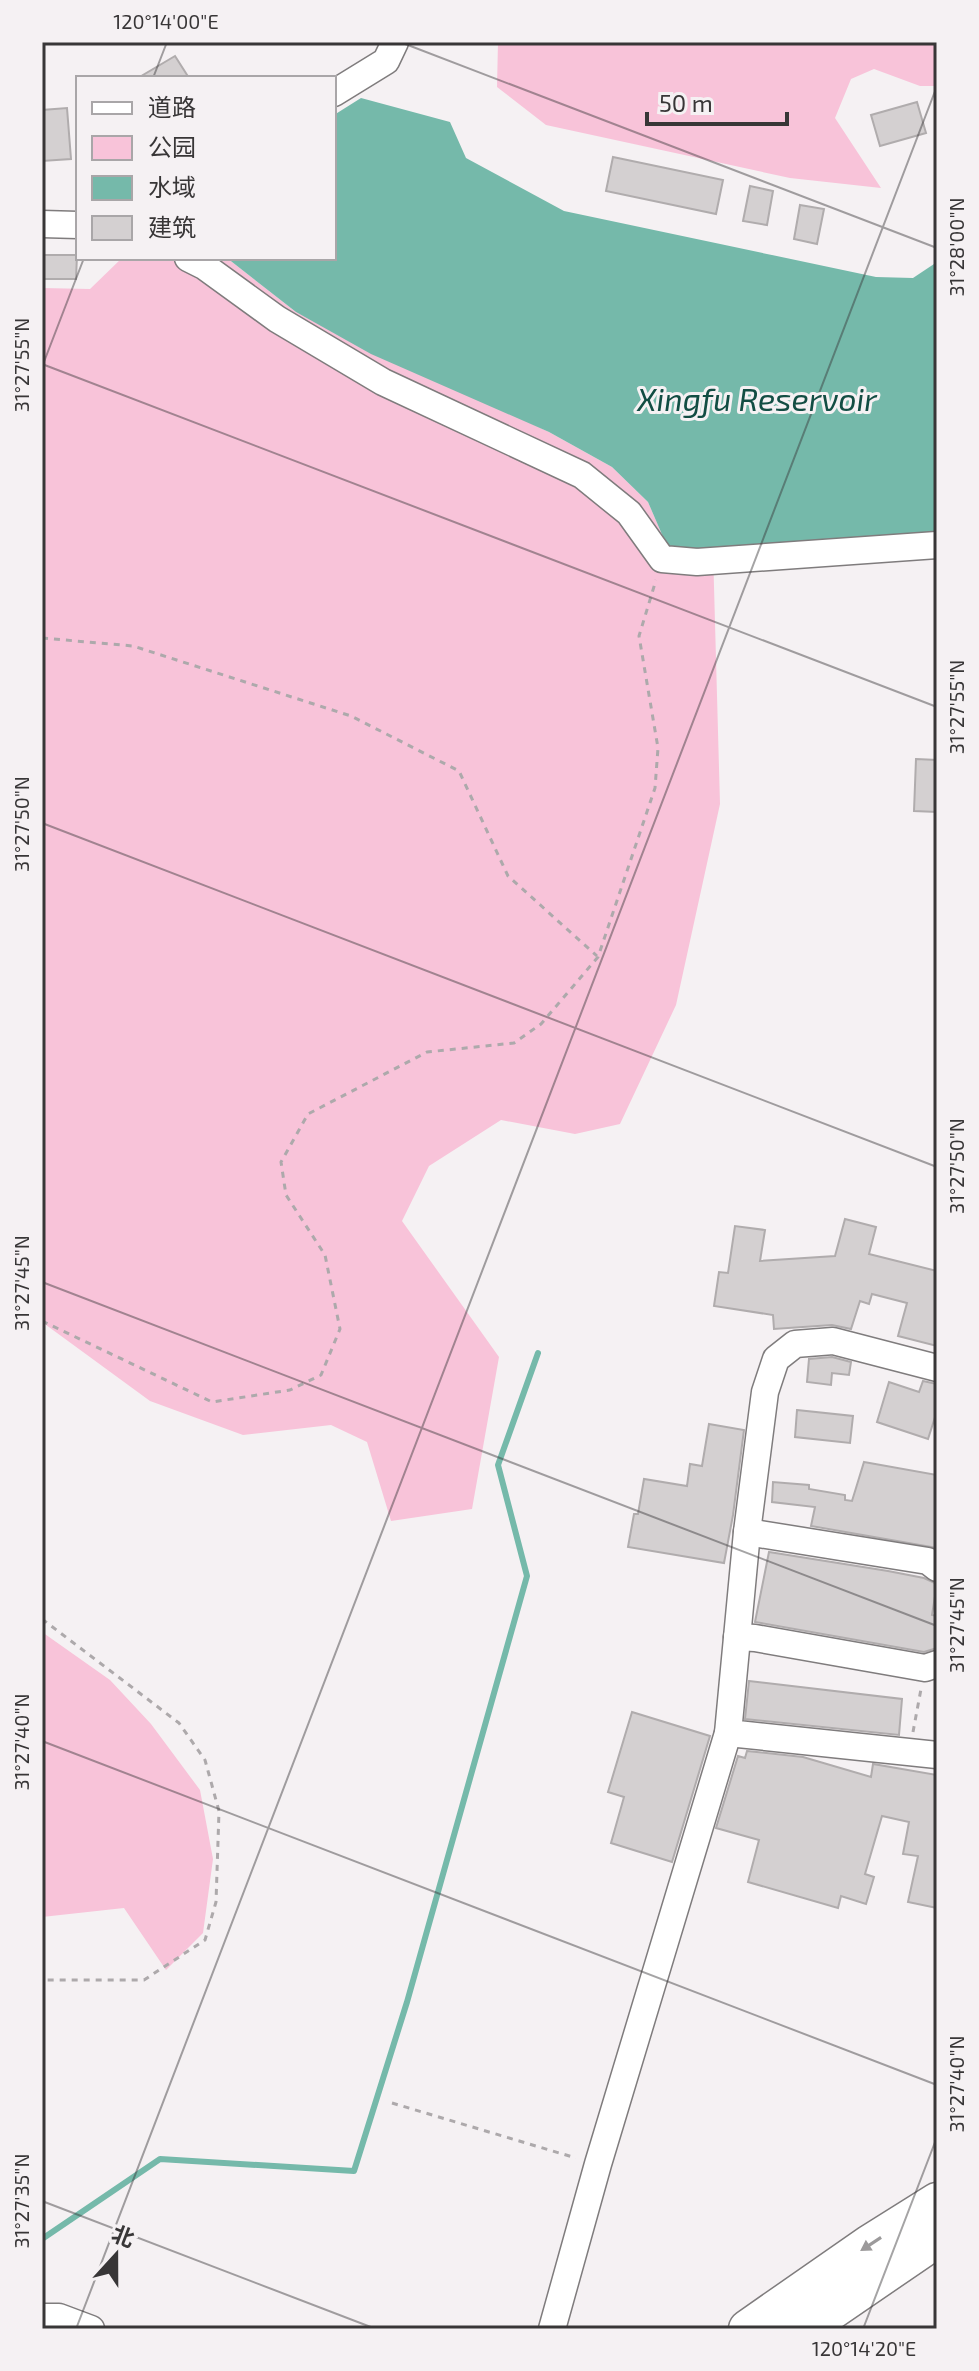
<svg xmlns="http://www.w3.org/2000/svg" width="979" height="2371" viewBox="0 0 979 2371" font-family="'Exo 2','Noto Sans SC',sans-serif">
<style>
.green{fill:#f8c3d9}
.water{fill:#75b9aa}
.lines{fill:none;stroke-linecap:round;stroke-linejoin:round}
.stream{stroke:#75b9aa;stroke-width:6}
.building{fill:#d4d0d1;stroke:#b0acad;stroke-width:2}
.minor-casing{stroke:#7f7c7d;stroke-width:29}
.highway-casing{stroke:#7f7c7d;stroke-width:41}
.path{stroke:#ada9ab;stroke-width:3;stroke-dasharray:6 6;stroke-linecap:butt}
.minor{stroke:#fff;stroke-width:26}
.highway{stroke:#fff;stroke-width:38}
.oneway{fill:#9c9a9b}
.ticks{fill:none;stroke:#383637;stroke-width:2;stroke-opacity:0.45}
.labels{text-anchor:middle;stroke-width:6;stroke-linejoin:round;paint-order:stroke}
.water-label{font-size:32px;font-style:italic;fill:#124d43;stroke:#f5f1f3}
.neatline{fill:none;stroke:#383637;stroke-width:3}
.ticks-label{font-size:20px;text-anchor:middle;fill:#383637}
</style>
<rect width="100%" height="100%" fill="#f5f1f3"/>
<g class="green">
<polygon points="498,42 937,42 937,86 920,86 874,69 851,79 835,118 881,188 790,178 546,125 497,87"/>
<polygon points="122,258 227,258 296,312 549,432 612,467 648,502 670,553 713,550 720,804 676,1005 620,1124 575,1134 501,1120 429,1166 402,1221 499,1357 472,1509 391,1521 367,1442 331,1425 243,1435 150,1401 42,1322 42,288 90,289"/>
<polygon points="42,1632 110,1680 151,1724 200,1790 213,1859 203,1933 166,1970 124,1908 42,1917"/>
</g>
<polygon class="water" points="361,98 450,122 466,158 564,211 876,277 913,278 937,262 937,533 670,553 648,502 612,467 549,432 371,354 296,312 227,258 334,258 334,115"/>
<g class="lines">
<polyline class="stream" points="42,2239 160,2159 354,2171 407,2002 527,1576 498,1465 538,1353"/>
</g>
<g class="building">
<polygon points="175,56 189,78 138,78"/>
<polygon points="917,102 926,133 880,146 871,115"/>
<polygon points="67,108 71,159 42,161 42,110"/>
<polygon points="613,157 723,180 716,214 606,191"/>
<polygon points="750,186 773,191 767,225 743,221"/>
<polygon points="800,205 824,209 817,244 794,239"/>
<polygon points="42,255 77,255 76,279 42,279"/>
<polygon points="916,759 937,760 937,812 914,811"/>
<polygon points="845,1219 876,1227 869,1254 937,1271 937,1346 898,1336 907,1303 872,1294 869,1304 860,1301 851,1329 832,1325 774,1329 773,1315 714,1306 719,1272 728,1273 735,1226 765,1230 760,1261 835,1256"/>
<polygon points="832,1357 851,1362 849,1375 832,1373 831,1385 807,1382 809,1359"/>
<polygon points="923,1381 937,1384 937,1411 928,1439 877,1422 889,1382 919,1392"/>
<polygon points="797,1410 853,1416 850,1443 795,1437"/>
<polygon points="709,1424 744,1430 733,1515 724,1563 628,1547 634,1514 638,1514 644,1479 687,1486 690,1464 702,1466"/>
<polygon points="864,1462 937,1475 937,1548 811,1526 815,1507 772,1502 773,1482 809,1485 809,1489 845,1495 845,1500 852,1501"/>
<polygon points="769,1552 888,1571 924,1578 937,1584 932,1615 937,1616 937,1648 924,1652 755,1622"/>
<polygon points="749,1681 902,1699 899,1735 745,1719"/>
<polygon points="632,1712 710,1736 672,1862 611,1843 624,1797 608,1792"/>
<polygon points="747,1751 803,1757 871,1777 873,1764 937,1775 937,1908 908,1902 918,1856 903,1854 909,1822 882,1816 865,1874 874,1877 866,1904 841,1896 838,1908 748,1882 759,1840 716,1828 738,1756 745,1758"/>
</g>
<g class="lines">
<defs>
<g id="minor">
<polyline points="334,93 386,61 395,42"/>
<polyline points="42,224 78,225"/>
<polyline points="188,258 204,266 277,319 383,382 582,475 629,513 662,559 697,562 937,545"/>
<polyline points="937,1368 833,1341 795,1344 776,1359 765,1392 747,1532 728,1733 937,1755"/>
<polyline points="747,1532 928,1561 937,1568"/>
<polyline points="737,1637 755,1638 925,1668 937,1664"/>
<polyline points="42,2317 59,2317 91,2329"/>
<polyline points="552,2329 598,2164 728,1733"/>
</g>
<g id="highway">
<polyline points="748,2329 870,2244 937,2202"/>
<polyline points="804,2329 937,2238"/>
</g>
</defs>
<use href="#minor" class="minor-casing"/>
<use href="#highway" class="highway-casing"/>
<g class="path">
<polyline points="42,638 133,646 351,716 459,771 508,876 597,956"/>
<polyline points="42,1321 212,1402 290,1390 321,1375 340,1329 325,1255 286,1195 281,1162 308,1114 427,1052 514,1043 541,1024 598,957 655,788 658,748 639,636 656,580"/>
<polyline points="42,1619 179,1723 205,1760 219,1811 216,1902 205,1940 144,1980 42,1980"/>
<polyline points="913,1732 921,1689"/>
<polyline points="392,2103 576,2158"/>
</g>
<use href="#minor" class="minor"/>
<use href="#highway" class="highway"/>
</g>
<defs><path id="oneway-solid" d="M-6-.8H1V-3.2L6.5 0L1 3.2V.8H-6Z" transform="scale(2)"/></defs>
<use class="oneway" href="#oneway-solid" transform="translate(871 2244) rotate(147)"/>
<path class="ticks" d="M400,42l537,206M153,78l14,-36M42,364l895,343M42,367l42,-109M42,823l895,344M42,1282l895,344M42,1741l895,344M42,2201l334,128M76,2329l861,-2243M863,2329l74,-192"/>
<g class="labels">
<g class="water-label">
<text x="757" y="411">Xingfu Reservoir</text>
</g>
</g>
<rect width="979" height="2371" fill="none" stroke="#f5f1f3" stroke-width="88"/>
<rect x="76" y="76" width="260" height="184" fill="#f5f1f3" stroke="#a9a6a8" stroke-width="2"/>
<rect x="92" y="102" width="40" height="12" fill="#ffffff" stroke="#a9a6a8" stroke-width="2"/>
<text x="148" y="116" font-size="24" fill="#383637">道路</text>
<rect x="92" y="136" width="40" height="24" fill="#f8c3d9" stroke="#a9a6a8" stroke-width="2"/>
<text x="148" y="156" font-size="24" fill="#383637">公园</text>
<rect x="92" y="176" width="40" height="24" fill="#75b9aa" stroke="#a9a6a8" stroke-width="2"/>
<text x="148" y="196" font-size="24" fill="#383637">水域</text>
<rect x="92" y="216" width="40" height="24" fill="#d4d0d1" stroke="#a9a6a8" stroke-width="2"/>
<text x="148" y="236" font-size="24" fill="#383637">建筑</text>
<g transform="translate(116 2255) rotate(21)" stroke="#f5f1f3" stroke-width="6" paint-order="stroke">
<path d="M0-6L14 30L0 20L-14 30Z" fill="#383637"/>
<text y="-12" font-size="22" font-weight="bold" text-anchor="middle" fill="#383637">北</text>
</g>
<path d="M647 112v12h140v-12" fill="none" stroke="#383637" stroke-width="4"/>
<text x="659" y="112" font-size="24" fill="#383637" stroke="#f5f1f3" stroke-width="6" paint-order="stroke">50 m</text>
<rect x="44" y="44" width="891" height="2283" class="neatline"/>
<g class="ticks-label">
<text x="166" y="29">120°14'00"E</text>
<text transform="translate(957 247) rotate(-90)" y="7">31°28'00"N</text>
<text transform="translate(22 365) rotate(-90)" y="7">31°27'55"N</text>
<text transform="translate(957 707) rotate(-90)" y="7">31°27'55"N</text>
<text transform="translate(22 824) rotate(-90)" y="7">31°27'50"N</text>
<text transform="translate(957 1166) rotate(-90)" y="7">31°27'50"N</text>
<text transform="translate(22 1283) rotate(-90)" y="7">31°27'45"N</text>
<text transform="translate(957 1625) rotate(-90)" y="7">31°27'45"N</text>
<text transform="translate(22 1742) rotate(-90)" y="7">31°27'40"N</text>
<text transform="translate(957 2084) rotate(-90)" y="7">31°27'40"N</text>
<text transform="translate(22 2201) rotate(-90)" y="7">31°27'35"N</text>
<text x="864" y="2356">120°14'20"E</text>
</g>
</svg>
